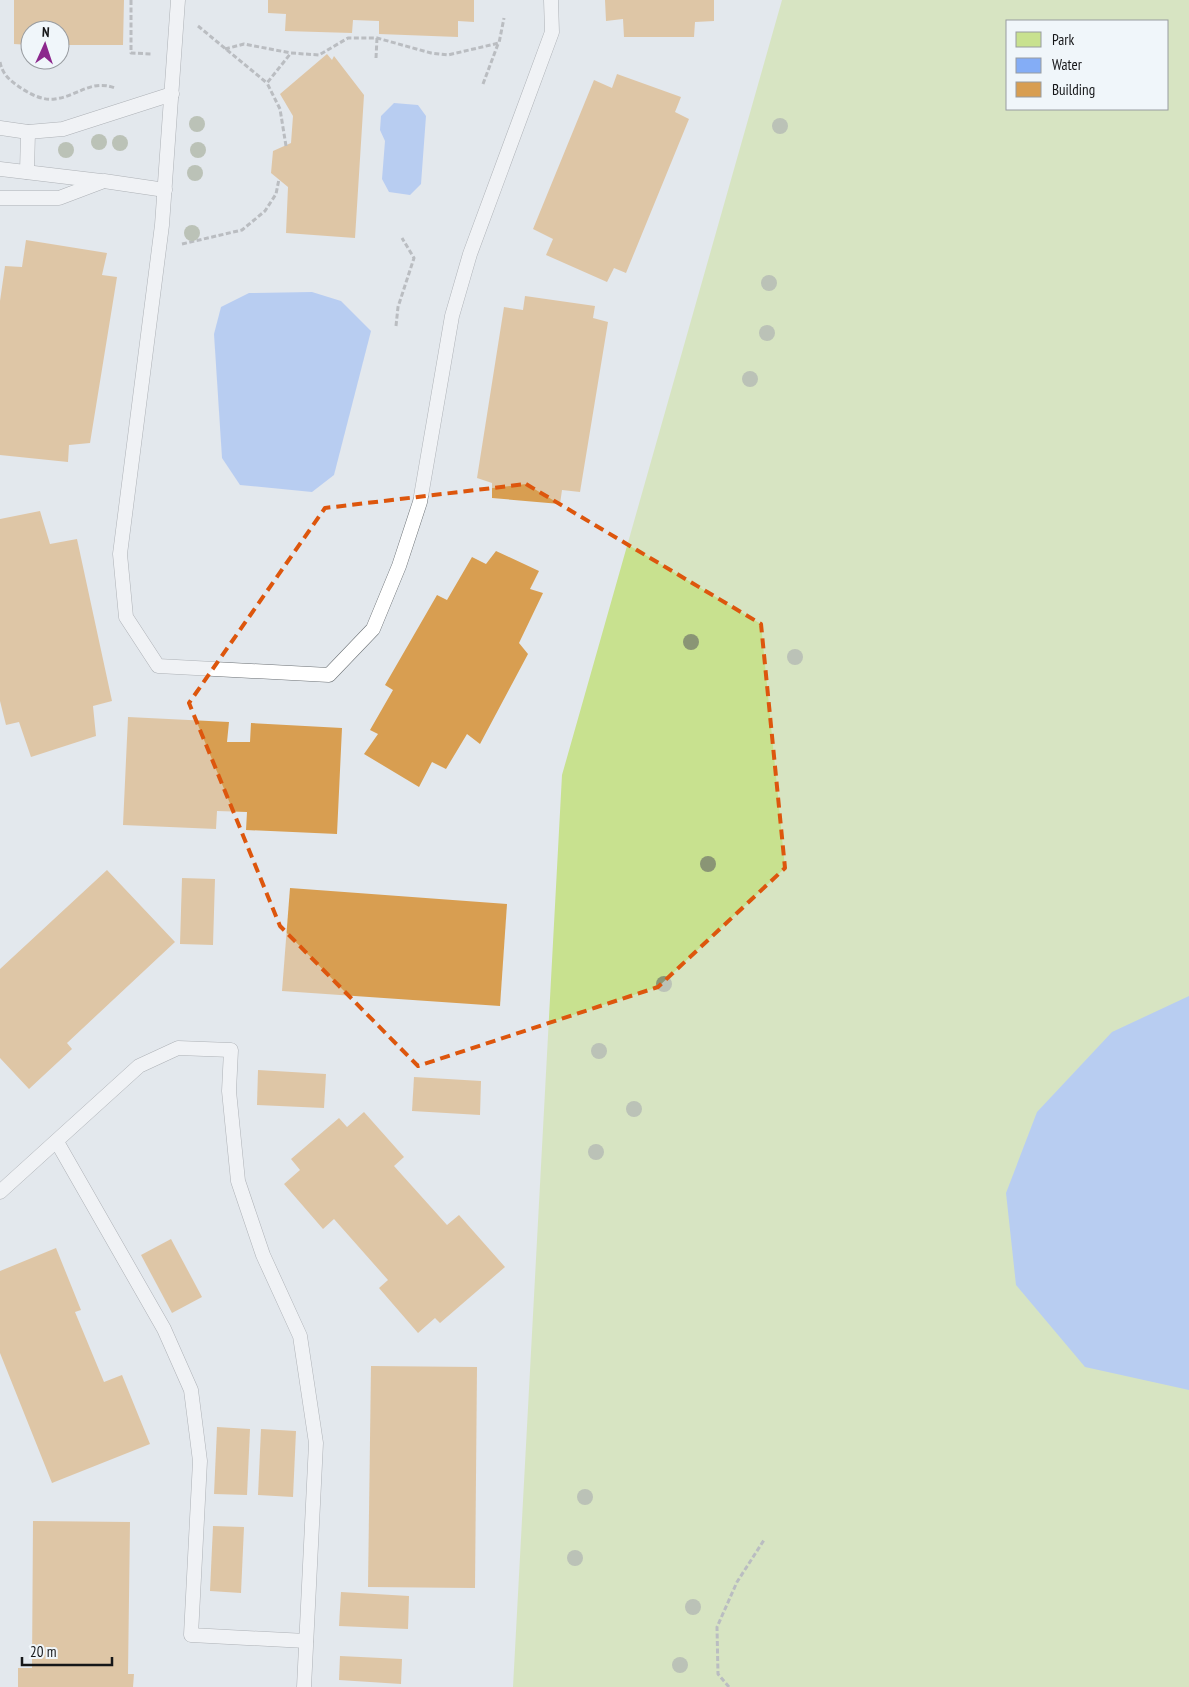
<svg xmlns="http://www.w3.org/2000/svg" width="1189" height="1687" viewBox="0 0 1189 1687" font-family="'PT Sans Narrow',sans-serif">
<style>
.green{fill:#c8e18f;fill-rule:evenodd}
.water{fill:#84adf6}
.building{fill:#d89e51}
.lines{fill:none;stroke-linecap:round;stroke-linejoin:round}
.lane-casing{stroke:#6c7175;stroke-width:15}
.path{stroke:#878a8d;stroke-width:3;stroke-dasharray:5 2.5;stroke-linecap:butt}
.lane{stroke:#fff;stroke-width:14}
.tree{fill:#8a9575}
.marked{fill:none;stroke:#dd560d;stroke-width:4;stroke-dasharray:10 6;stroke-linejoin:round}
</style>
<rect width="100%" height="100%" fill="#e3e8ed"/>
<path class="green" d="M782,0h407v1687h-676l49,-912zM1008,21h160v88h-160z"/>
<g class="water">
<polygon points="394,103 418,105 426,116 421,184 410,195 389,192 382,179 385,141 380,130 381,116"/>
<polygon points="312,292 341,301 371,331 334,475 312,492 240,485 222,458 214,334 221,307 249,293"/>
<polygon points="1189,996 1189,1390 1085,1367 1016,1285 1006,1193 1037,1112 1112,1032"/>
</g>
<g class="building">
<polygon points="14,0 124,0 123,45 60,45 60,30 30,30 30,45 14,44"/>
<polygon points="268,0 474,0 474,22 458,21 458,37 379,34 379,21 353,20 352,33 285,31 286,14 268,13"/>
<polygon points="605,0 714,0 714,21 695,22 694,37 624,37 623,19 606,21"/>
<polygon points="327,54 332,60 334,56 364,95 355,238 286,233 288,187 271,173 273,151 291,143 293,116 280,94"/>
<polygon points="617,74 681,97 675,112 689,119 626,273 614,268 607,282 546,255 553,239 533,229 594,80 612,88"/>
<polygon points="26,240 107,253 102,275 117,277 90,443 69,445 68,462 0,455 0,301 5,266 22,267"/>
<polygon points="525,296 595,306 593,318 608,322 580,492 562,490 560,504 492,498 492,483 477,478 504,307 523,310"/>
<polygon points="40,511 50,544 77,539 112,701 93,706 96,736 31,757 19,722 6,725 0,701 0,519"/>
<polygon points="496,551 539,571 530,589 543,593 519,643 528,654 480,744 467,734 446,769 432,762 419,787 364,754 378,734 370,730 393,690 385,685 437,595 447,600 472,557 486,564"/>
<polygon points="128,717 229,722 227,742 250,742 251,723 342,728 337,834 246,830 247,812 217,811 216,829 123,825"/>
<polygon points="107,870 175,942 67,1043 72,1049 29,1089 0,1058 0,969"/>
<polygon points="182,878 215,879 213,945 180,944"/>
<polygon points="290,888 507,904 500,1006 282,991"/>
<polygon points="258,1070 326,1074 324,1108 257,1105"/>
<polygon points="414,1077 481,1081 480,1115 412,1111"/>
<polygon points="364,1112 404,1157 394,1166 447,1225 459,1215 505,1267 440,1323 435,1318 418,1333 379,1288 388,1280 334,1219 323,1229 284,1184 300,1170 291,1159 339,1118 347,1127"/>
<polygon points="171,1239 202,1297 172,1313 141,1255"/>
<polygon points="56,1248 81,1310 75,1312 104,1382 122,1375 150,1444 52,1483 0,1353 0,1271"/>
<polygon points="371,1366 477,1367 475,1588 368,1587"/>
<polygon points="217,1427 250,1429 247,1495 214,1494"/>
<polygon points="261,1429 296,1431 293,1497 258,1495"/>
<polygon points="33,1521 130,1522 128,1674 134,1674 133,1687 18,1687 18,1668 32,1668"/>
<polygon points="213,1526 244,1527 241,1593 210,1591"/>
<polygon points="341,1592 409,1596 408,1629 339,1626"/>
<polygon points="340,1656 402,1659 401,1684 339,1680"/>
</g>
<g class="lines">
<defs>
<g id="lane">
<polyline points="178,0 162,225 120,554 126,617 158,666 329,675 373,629 399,566 420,502 452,316 470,254 552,32 551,0"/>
<polyline points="0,128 28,132 63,129 172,94"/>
<polyline points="0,169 101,181"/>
<polyline points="27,172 28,132"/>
<polyline points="0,198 59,198 104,181 165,190"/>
<polyline points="57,1142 164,1329 191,1390 200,1461 191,1635 306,1641"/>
<polyline points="0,1192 139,1066 178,1048 231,1050 229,1091 238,1181 263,1255 300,1336 316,1443 304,1687"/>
</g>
</defs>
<use href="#lane" class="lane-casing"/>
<g class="path">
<polyline points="131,0 131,53 152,54"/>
<polyline points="198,26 267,83"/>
<polyline points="225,49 244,44 291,53"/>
<polyline points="376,58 377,38"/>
<path d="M0,62c2,11 9,18 18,24 10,7 24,15 37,13 23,-3 36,-20 60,-11"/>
<polyline points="483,84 498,44"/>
<polyline points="286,146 280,109 267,83 291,53 319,55 348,38 377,38 431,53 448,55 499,43 504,18"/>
<polyline points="182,244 242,230 265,211 276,194 279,179"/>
<polyline points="396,326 398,307 414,258 402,238"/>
<polyline points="729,1687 718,1674 717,1627 737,1582 764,1540"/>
</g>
<use href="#lane" class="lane"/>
</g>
<g class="tree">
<circle cx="197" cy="124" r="8"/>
<circle cx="780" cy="126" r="8"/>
<circle cx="99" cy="142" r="8"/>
<circle cx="120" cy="143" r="8"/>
<circle cx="66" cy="150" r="8"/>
<circle cx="198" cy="150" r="8"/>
<circle cx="195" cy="173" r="8"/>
<circle cx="192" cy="233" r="8"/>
<circle cx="769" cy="283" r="8"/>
<circle cx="767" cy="333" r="8"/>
<circle cx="750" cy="379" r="8"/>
<circle cx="691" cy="642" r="8"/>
<circle cx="795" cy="657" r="8"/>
<circle cx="708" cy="864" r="8"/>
<circle cx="664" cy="984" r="8"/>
<circle cx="599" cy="1051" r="8"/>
<circle cx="634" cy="1109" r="8"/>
<circle cx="596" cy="1152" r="8"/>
<circle cx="585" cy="1497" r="8"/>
<circle cx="575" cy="1558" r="8"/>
<circle cx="693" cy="1607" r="8"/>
<circle cx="680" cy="1665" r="8"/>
</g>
<path d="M0 0H1189V1687H0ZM526,484l235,140 24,244 -127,119 -240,79 -138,-140 -91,-223 136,-195z" fill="#e3e8ed" fill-opacity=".55" fill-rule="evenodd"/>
<path class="marked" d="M526,484l235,140 24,244 -127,119 -240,79 -138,-140 -91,-223 136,-195z"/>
<rect x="1006" y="20" width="162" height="90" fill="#f0f6fa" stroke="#989ca0"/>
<rect x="1016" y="32" width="25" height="15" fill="#c8e18f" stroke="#989ca0"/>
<text x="1052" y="45" font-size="15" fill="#151618">Park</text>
<rect x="1016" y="58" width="25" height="15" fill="#84adf6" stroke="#989ca0"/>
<text x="1052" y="70" font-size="15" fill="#151618">Water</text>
<rect x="1016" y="82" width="25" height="15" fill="#d89e51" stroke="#989ca0"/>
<text x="1052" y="95" font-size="15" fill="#151618">Building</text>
<g transform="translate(45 45) rotate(3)"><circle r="24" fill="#f0f6fa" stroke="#989ca0"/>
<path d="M0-4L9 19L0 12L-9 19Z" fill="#8c278d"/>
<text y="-8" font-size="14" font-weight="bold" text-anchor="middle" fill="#151618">N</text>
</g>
<path d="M22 1657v8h90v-8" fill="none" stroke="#151618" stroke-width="2.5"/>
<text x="30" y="1657" font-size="15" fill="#151618" stroke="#f0f6fa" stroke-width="4" paint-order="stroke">20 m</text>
</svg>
